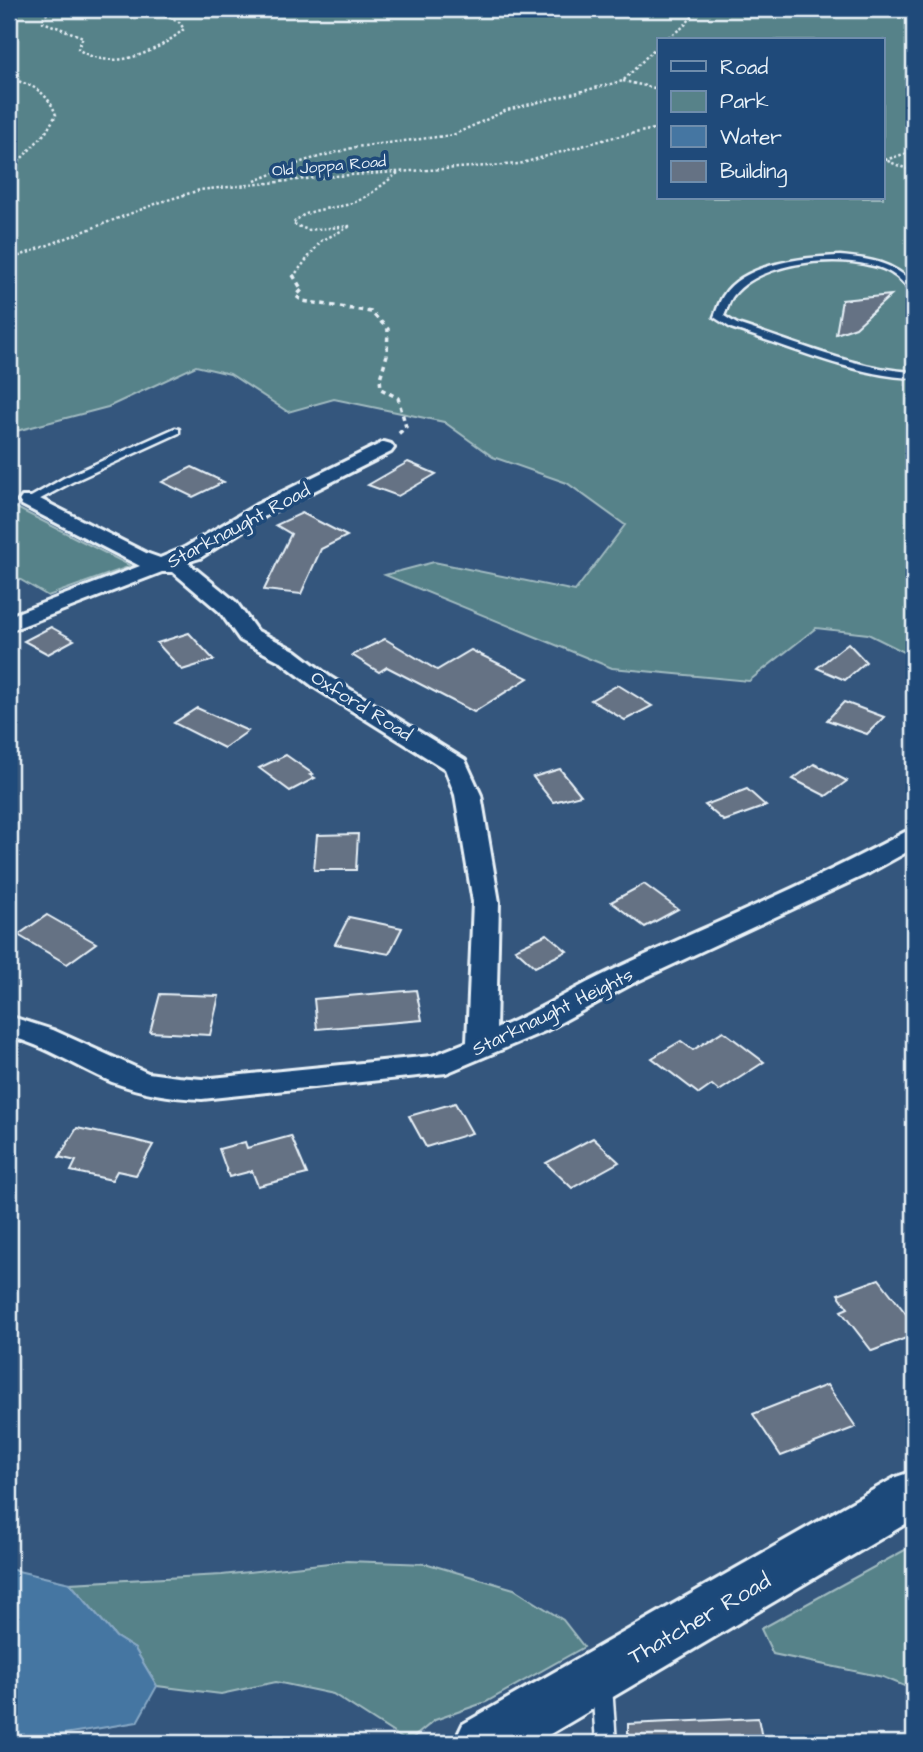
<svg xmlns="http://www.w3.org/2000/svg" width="923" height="1752" viewBox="0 0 923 1752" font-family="'Architects Daughter',sans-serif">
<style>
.green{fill:#578289;stroke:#a0bac0;stroke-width:2;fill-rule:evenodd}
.water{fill:#4576a2;stroke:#86a7c4;stroke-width:2}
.building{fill:#657284;stroke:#e8f1f8;stroke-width:2}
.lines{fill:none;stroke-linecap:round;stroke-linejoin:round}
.lane-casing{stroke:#e8f1f8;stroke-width:5}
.street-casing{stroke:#e8f1f8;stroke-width:6}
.secondary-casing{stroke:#e8f1f8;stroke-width:6}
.path-far1{stroke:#e8f1f8;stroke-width:2.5;stroke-dasharray:2.5 2.5;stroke-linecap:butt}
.path{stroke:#e8f1f8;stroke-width:3.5;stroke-dasharray:4.5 4.5;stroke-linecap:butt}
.lane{fill:#1f4a7a;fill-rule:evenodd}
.street{fill:#1f4a7a;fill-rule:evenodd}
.secondary{fill:#1f4a7a;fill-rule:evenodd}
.labels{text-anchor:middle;stroke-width:7;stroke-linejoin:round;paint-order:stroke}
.far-street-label{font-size:16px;fill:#e8f1f8;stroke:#1f4a7a}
.street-label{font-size:19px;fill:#e8f1f8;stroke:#1f4a7a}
.near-street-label{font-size:23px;fill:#e8f1f8;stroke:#1f4a7a}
</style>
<rect width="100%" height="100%" fill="#34567d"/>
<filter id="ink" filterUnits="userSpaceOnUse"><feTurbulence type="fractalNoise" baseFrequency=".0143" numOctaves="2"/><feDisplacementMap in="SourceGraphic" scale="14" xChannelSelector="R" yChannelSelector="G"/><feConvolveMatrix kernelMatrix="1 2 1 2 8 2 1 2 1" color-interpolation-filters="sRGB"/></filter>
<g filter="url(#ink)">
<g class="green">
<path d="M9,9h905v648l-46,-23 -52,-6 -67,53 -137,-13 -227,-93 49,-13 141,29 50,-66 -58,-42 -74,-26 -49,-35 -110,-23 -46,13 -58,-38 -34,-8 -88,41 -99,26zM659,40h224v158h-224z"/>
<polygon points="9,504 131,566 48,596 9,573"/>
<polygon points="914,1545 914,1690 883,1677 773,1654 761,1629"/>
<polygon points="347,1561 428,1564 514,1589 563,1620 584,1647 486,1702 435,1720 408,1742 333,1694 276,1682 221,1694 157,1686 135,1649 116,1637 70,1583 222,1575"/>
</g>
<polygon class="water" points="9,1569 70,1583 116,1637 135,1649 157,1686 137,1722 9,1743"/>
<g class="building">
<polygon points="891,295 856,327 836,334 842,300"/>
<polygon points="408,462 436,474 398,496 368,485"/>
<polygon points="192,467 224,482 193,497 162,482"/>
<polygon points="302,513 347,536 321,549 301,594 264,590 291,534 276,525"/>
<polygon points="51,627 74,640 48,654 24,641"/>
<polygon points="189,633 214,660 182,670 157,643"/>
<polygon points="385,639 437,670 471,650 528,678 474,712 387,667 379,672 352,655"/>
<polygon points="848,643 866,662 845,680 817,668"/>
<polygon points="618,685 652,706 625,720 591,700"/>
<polygon points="844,702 884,717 867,734 827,720"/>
<polygon points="197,708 248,731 224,748 174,723"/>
<polygon points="286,755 313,774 310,775 315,778 290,791 259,768"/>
<polygon points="814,764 847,781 826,796 793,779"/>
<polygon points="560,769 581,795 553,802 533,777"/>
<polygon points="747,789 766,806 724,821 705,805"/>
<polygon points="358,834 356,870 314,870 317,835"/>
<polygon points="644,884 678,909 645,927 611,902"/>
<polygon points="47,915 96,943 67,964 18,935"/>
<polygon points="349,917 402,928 389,954 335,944"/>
<polygon points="547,934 567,951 535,967 515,949"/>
<polygon points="416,990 422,1020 317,1029 314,999"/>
<polygon points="160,994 219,996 210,1035 150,1032"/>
<polygon points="723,1031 764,1062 719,1091 712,1085 699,1094 652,1058 681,1041 693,1050"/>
<polygon points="455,1103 472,1133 426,1147 409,1116"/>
<polygon points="77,1128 134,1140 153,1145 136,1175 117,1171 112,1180 71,1171 76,1161 59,1157"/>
<polygon points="291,1136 307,1174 258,1186 252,1171 229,1177 219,1149 245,1142 247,1148"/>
<polygon points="593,1138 619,1162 572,1188 546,1163"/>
<polygon points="879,1279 914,1324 914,1335 872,1351 841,1311 848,1308 838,1294"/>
<polygon points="827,1385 856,1427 781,1456 753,1414"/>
<polygon points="758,1718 763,1743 628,1743 628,1724"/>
</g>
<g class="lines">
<defs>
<g id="lane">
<path d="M840,256c31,3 52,6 74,28v8c-8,-4 -12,-12 -20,-17 -6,-5 -18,-9 -25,-10 -39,-10 -110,-2 -136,31 -4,5 -6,14 -9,20l13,8c58,18 117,45 177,48v6c-59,-2 -127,-32 -183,-50l-17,-11c3,-7 5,-15 9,-21 20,-33 83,-39 117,-40z"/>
<polygon points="175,428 179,429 179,433 72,482 33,503 25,503 24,501 64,478"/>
<polygon points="602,1677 609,1679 612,1686 616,1743 596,1743 592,1686 595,1679"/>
</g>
<path id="street" d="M384,442l7,2 3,4 -3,4 -121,61 -70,45 -13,4 49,40 20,28 40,21 34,26 135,83 16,35 18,107 -3,127c41,-17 78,-41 119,-60 97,-45 196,-86 290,-137l9,-2v18l-45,25 -238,111 -86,47 -99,42 -244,26c-31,-1 -60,-6 -90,-17 -35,-15 -66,-36 -103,-46v-20l44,14 95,43 30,4 24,2 230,-23 35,-14 6,-140 -18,-107 -10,-26 -131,-82 -34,-26 -40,-21 -20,-28 -47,-40h-11l-153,59v-15l131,-50 -118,-61 -3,-4 3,-4h14l110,56 14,5 24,-10 72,-43z"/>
<polygon id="secondary" points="914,1471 914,1519 535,1743 454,1743 463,1724 896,1477"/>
</defs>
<use href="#lane" class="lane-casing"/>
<use href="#street" class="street-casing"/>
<use href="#secondary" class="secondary-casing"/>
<g class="path-far1">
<path d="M62,9l-18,6 -1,7 40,15 -5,12c33,24 78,4 106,-20l-5,-7 -31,-13"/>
<polyline points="664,40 683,27 699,9"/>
<path d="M9,79c23,5 39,13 47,36l-10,17 -37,40"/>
<polyline points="623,81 659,89"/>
<polyline points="883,159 914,172"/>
<polyline points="885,160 914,151"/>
<polyline points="255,181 304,161 356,147 453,135 507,110 623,81 659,44"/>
<polyline points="9,260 158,203 200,190 336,176 519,164 610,138 659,128"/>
<path d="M293,277l28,-36 30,-15 -43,4 -15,-6c11,-16 40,-15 57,-20 17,-5 34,-21 48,-31"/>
</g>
<polyline class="path" points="293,275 302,290 296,296 303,301 371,312 388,329 387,355 380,378 381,389 398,398 406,427 397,435"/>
<use href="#lane" class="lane"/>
<use href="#street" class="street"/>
<use href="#secondary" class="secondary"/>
</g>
</g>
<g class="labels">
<g class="far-street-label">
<text transform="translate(329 165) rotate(-5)" y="6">Old Joppa Road</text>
</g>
<g class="street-label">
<text transform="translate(238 525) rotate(-28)" y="7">Starknaught Road</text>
<text transform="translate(362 705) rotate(32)" y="7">Oxford Road</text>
<text transform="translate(552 1011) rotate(-26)" y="7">Starknaught Heights</text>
</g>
<g class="near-street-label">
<text transform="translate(699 1618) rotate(-30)" y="8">Thatcher Road</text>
</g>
</g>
<rect width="923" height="1752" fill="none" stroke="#1f4a7a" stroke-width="35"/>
<rect x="18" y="18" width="888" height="1717" fill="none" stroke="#e8f1f8" stroke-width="2.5" filter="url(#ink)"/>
<rect x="657" y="38" width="228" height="161" fill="#1f4a7a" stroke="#6f8dac" stroke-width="2"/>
<rect x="671" y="61" width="35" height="10" fill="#1f4a7a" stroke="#6f8dac" stroke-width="2"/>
<text x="720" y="74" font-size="21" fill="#e8f1f8">Road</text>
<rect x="671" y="91" width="35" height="21" fill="#578289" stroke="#6f8dac" stroke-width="2"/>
<text x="720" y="108" font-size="21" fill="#e8f1f8">Park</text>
<rect x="671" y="126" width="35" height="21" fill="#4576a2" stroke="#6f8dac" stroke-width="2"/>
<text x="720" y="144" font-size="21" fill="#e8f1f8">Water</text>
<rect x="671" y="161" width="35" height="21" fill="#657284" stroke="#6f8dac" stroke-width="2"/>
<text x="720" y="178" font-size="21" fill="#e8f1f8">Building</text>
</svg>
